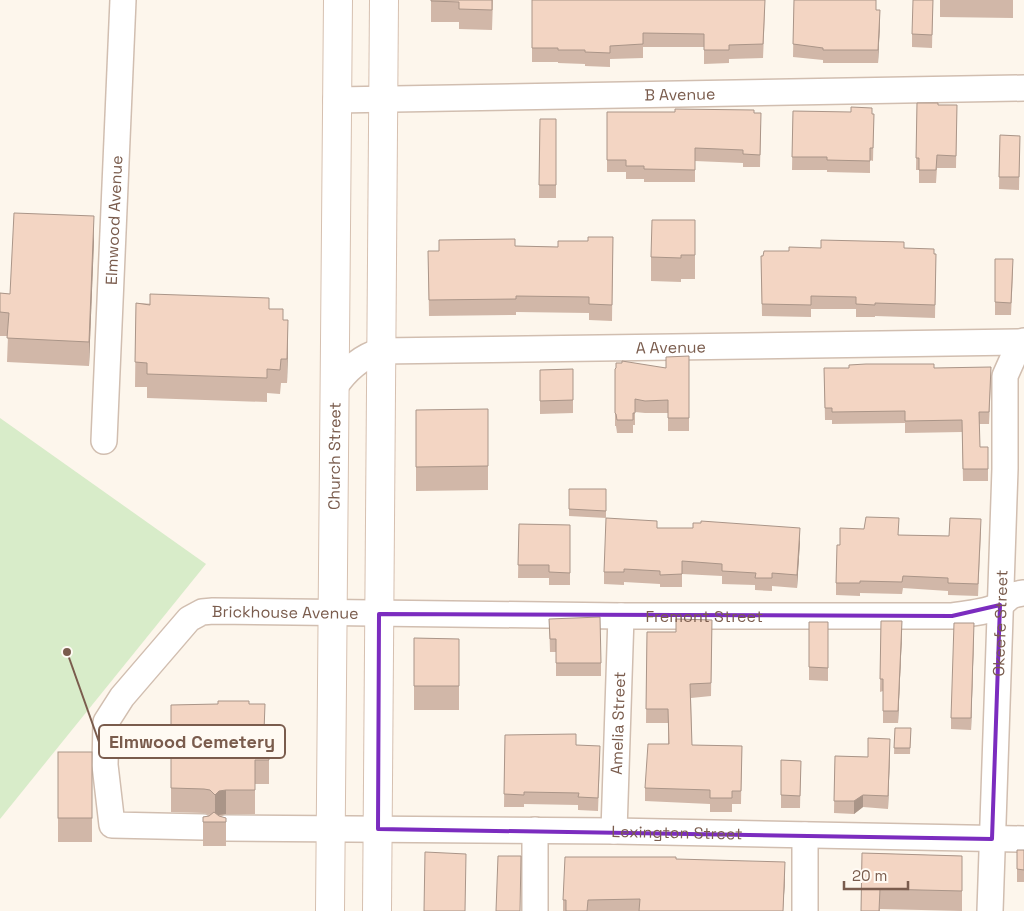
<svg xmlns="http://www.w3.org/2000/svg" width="1024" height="911" viewBox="0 0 1024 911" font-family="'Space Grotesk',sans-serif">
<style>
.green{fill:#d8ecc9}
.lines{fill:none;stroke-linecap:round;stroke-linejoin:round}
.street-casing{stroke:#d1beb0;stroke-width:28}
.secondary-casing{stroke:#d6c0b0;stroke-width:30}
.street{stroke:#fff;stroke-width:25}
.secondary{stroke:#fff;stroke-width:28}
.wall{fill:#d1b7a8}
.shaded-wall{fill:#aa9588}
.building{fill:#f3d5c3;stroke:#aa9588}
.marked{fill:none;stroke:#7b2cbf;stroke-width:4;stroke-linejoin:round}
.labels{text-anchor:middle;stroke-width:4.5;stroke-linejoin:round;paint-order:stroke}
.street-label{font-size:16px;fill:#7a5c4d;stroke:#fffaf3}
.leader{fill:none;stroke:#7a5c4d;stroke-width:2}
.callout-dot{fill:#7a5c4d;stroke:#fffaf3;stroke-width:2}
.callout{fill:#fffaf3;stroke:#7a5c4d;stroke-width:2}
.callout-label{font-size:18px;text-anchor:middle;font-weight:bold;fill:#7a5c4d}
</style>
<rect width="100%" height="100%" fill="#fdf6ec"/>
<polygon class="green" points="0,418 206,564 0,819"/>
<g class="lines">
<defs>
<g id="street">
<path id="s1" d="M336,100l688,-12"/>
<path id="s2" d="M334,388c12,-18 26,-31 47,-37l643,-9"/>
<path id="s3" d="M104,441l19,-441"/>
<path id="s4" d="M203,827l-91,-2 -7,-60 1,-43 16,-25 67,-78 13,-7 11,-1 408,5h331c15,-3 35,-3 48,-11 11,-8 8,-10 24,-12"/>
<path id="s5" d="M226,828l388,3 410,8"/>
<polyline points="535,830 535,911"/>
<path id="s6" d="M614,831l7,-215"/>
<polyline points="805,911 805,835"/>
<path id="s7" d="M990,911l15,-442v-93l8,-18 11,-17"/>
</g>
<g id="secondary">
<path id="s8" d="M330,911l8,-911"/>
<polyline points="377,911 384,0"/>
</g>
</defs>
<use href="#street" class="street-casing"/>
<use href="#secondary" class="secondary-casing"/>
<use href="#street" class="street"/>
<use href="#secondary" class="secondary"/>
</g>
<g class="wall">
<polygon points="431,0 493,0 492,30 459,29 459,22 431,22"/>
<polygon points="532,0 765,10 763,58 729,59 729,63 704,64 704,47 643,47 643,58 610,59 610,67 585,66 585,64 558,63 558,62 532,62"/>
<polygon points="794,0 876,10 880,23 878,63 823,63 823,60 793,57"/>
<polygon points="933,0 932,48 912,47 912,34"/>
<polygon points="940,0 1013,0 1013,18 940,17"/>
<polygon points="917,103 938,105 957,105 956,168 937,168 936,183 919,183 919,170 916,170"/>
<polygon points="793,111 874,114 873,161 870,160 870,173 827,172 827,170 792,170"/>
<polygon points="607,112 754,113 761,126 760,167 743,167 743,163 695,161 695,182 644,182 644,179 626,179 626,172 607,172"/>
<polygon points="540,119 556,119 556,198 539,198"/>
<polygon points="1000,135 1020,136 1019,190 999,189"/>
<polygon points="695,220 695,279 681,279 681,282 651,281 651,257"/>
<polygon points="613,237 612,321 589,320 589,313 516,312 516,315 429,316 428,251 439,251 515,246 558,247"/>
<polygon points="94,240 89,366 7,362 8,336 0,336 0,293 10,294"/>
<polygon points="904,248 936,254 935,318 875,316 875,317 856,317 856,309 811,309 811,317 762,316 761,256 789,251"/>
<polygon points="995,259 1013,272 1011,315 995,315"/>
<polygon points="136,303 269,309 283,320 288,345 287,383 281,383 280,394 267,393 267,402 147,398 147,387 135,387"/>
<polygon points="689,356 689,431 668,431 668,413 645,413 635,412 635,425 633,425 633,433 617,433 616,426 615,426 615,381 666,368"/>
<polygon points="824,368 934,368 991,380 989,424 979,424 980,447 988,447 988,481 963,481 962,432 905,433 905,423 832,424 832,420 825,420"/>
<polygon points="573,369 573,413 540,414 540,370"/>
<polygon points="416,410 488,466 488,490 416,491"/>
<polygon points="569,489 606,489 606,518 569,516"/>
<polygon points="519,524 570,525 570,585 549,585 549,578 518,578"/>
<polygon points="657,528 800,541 797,588 772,586 772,591 755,590 755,585 722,584 722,576 682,574 682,587 660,587 660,584 624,582 624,585 604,584 604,572"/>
<polygon points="864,529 899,535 949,536 981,532 978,596 948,595 948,591 903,588 902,594 860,593 860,596 836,595 836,583 840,545"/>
<polygon points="549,619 601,663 601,676 556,676 556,652 550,652"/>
<polygon points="712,620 711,696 691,698 692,745 742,746 741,804 732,804 732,812 710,812 710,804 645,801 645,788 668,744 668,723 646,723 647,632 676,632"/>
<polygon points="881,621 902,634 898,723 883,723 883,691 880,692"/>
<polygon points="809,622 828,622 828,681 809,680"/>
<polygon points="974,635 971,730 951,729 951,718"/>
<polygon points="414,638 459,639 459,710 414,710"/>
<polygon points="249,704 265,731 269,731 269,784 255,784 255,814 226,814 219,816 226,818 226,846 203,846 203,817 210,815 204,813 171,812 171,705"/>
<polygon points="895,728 911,728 910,754 894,754"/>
<polygon points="505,735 576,745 600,758 598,811 578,810 578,805 524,804 524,807 504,807"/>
<rect x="58" y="752" width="34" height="90"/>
<polygon points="890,752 888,809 863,807 854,814 834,813 835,756 868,757"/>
<polygon points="781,760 801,761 800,808 781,808"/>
<rect x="1017" y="850" width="7" height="32"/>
<polygon points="862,853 962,856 962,911 880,909 880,911 861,911"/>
<polygon points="676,859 785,879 783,911 563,911 563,900"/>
</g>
<g class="shaded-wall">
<polygon points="880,10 880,23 878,63 878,50"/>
<polygon points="94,216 94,240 89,366 89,342"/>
<polygon points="288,320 288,345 287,383 287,359"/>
<polygon points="800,528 800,541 797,588 797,575"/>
<polygon points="902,621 902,634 898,723 898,711"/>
<polygon points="974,623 974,635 971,730 971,718"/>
<polygon points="890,739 890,752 888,809 888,796"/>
<polygon points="226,790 226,814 219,815 215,819 215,795 219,791"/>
<polygon points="863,795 863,807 854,814 854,801"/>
<polygon points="785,862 785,879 783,911"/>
</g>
<g class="building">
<polygon points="431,0 492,0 492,10 459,9 459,2 431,1"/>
<polygon points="532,0 765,0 763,44 729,45 729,50 704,50 704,34 643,33 643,44 610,46 610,53 585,52 585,50 558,50 558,48 532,48"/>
<polygon points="794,0 876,0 876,10 880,10 878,50 823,50 823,48 793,44"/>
<polygon points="913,0 933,0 932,35 912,34"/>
<polygon points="917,103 938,103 938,105 957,105 956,156 937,155 936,170 919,170 919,158 916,158"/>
<polygon points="851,107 872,108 872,114 874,114 873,148 870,148 870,161 827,160 827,157 792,157 793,111 851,112"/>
<polygon points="675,109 754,110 754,113 761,113 760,155 743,154 743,150 695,148 695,170 644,169 644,166 626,166 626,160 607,160 607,112 675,112"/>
<polygon points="540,119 556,119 556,185 539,185"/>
<polygon points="1000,135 1020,136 1019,177 999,177"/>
<polygon points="14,213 94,216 89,342 7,338 9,313 0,312 0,293 10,294"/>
<polygon points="652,220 695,220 695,255 681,255 681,258 651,257"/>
<polygon points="588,237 613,237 612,305 589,304 589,297 516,296 516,299 429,300 428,251 439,251 439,240 515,239 515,246 558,247 558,241 588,241"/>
<polygon points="821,240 904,242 904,248 934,249 934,254 936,254 935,305 875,303 875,305 856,304 856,297 811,296 811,305 762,304 761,256 763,256 764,251 789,251 789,247 821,248"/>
<polygon points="995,259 1013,259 1011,303 995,302"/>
<polygon points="150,294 269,298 269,309 283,309 283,320 288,320 287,359 281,359 280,370 267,369 267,378 147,374 147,363 135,362 136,303 150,305"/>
<polygon points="689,356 689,418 668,418 668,400 645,401 635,399 635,413 633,413 633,420 617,420 616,414 615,413 615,369 616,368 616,363 622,363 622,361 666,368 666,357"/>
<polygon points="866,364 934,364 934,368 991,367 989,412 979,412 980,447 988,447 988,469 963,469 962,420 905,421 905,411 832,412 832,408 825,408 824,368 849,368 849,365"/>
<polygon points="573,369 573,400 540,401 540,370"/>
<polygon points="488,409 488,466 416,467 416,410"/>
<polygon points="569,489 606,489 606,511 569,509"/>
<polygon points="866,517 899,518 898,535 949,536 950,518 981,519 978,584 948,583 948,578 903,576 902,582 860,581 860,583 836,583 837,545 840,545 840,528 864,529"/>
<polygon points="606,518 657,521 657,528 693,528 693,523 701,523 701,521 800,528 797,575 772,573 772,578 755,578 756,573 722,571 722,564 682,561 682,574 660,575 660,571 624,569 624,572 604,572"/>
<polygon points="519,524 570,525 570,573 549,572 549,565 518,565"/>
<polygon points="600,617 601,663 556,663 556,639 550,639 549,619"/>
<polygon points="676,619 712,620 711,683 690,684 692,745 742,746 741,791 732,791 732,798 710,798 710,790 645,788 648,744 669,744 668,709 646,709 647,632 676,632"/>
<polygon points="881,621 902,621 898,711 883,711 883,679 880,679"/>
<polygon points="809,622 828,622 828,668 809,667"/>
<polygon points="954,623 974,623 971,718 951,718"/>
<polygon points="414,638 459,639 459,686 414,686"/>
<polygon points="218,701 249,701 249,704 265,704 264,731 269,731 269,760 255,760 255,790 226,790 219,791 215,795 210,790 204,789 171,788 171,705 218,704"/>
<polygon points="895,728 911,728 910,748 894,748"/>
<polygon points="576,734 576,745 600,746 598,798 578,797 579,793 524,792 524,795 504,794 505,735"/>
<polygon points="868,738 890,739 888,796 863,795 854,801 834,801 835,756 868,757"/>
<rect x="58" y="752" width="34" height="66"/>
<polygon points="781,760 801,761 800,796 781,795"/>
<polygon points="214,812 219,816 226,818 226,822 203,822 203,817 209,816"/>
<polygon points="1017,850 1024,850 1024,870 1017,869"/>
<polygon points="425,852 466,854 465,911 424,911"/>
<polygon points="862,853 962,856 962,891 880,889 879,911 861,911"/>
<polygon points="498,856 521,856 520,911 496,911"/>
<polygon points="565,857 676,857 676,859 785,862 783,911 639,911 640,899 588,900 587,911 566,911 566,900 563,900"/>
</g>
<path class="marked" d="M1000,605l-8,234 -614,-10 1,-215 573,2z"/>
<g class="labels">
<g class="street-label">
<text dy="6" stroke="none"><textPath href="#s1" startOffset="344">B Avenue</textPath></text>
<text dy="6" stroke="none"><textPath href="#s3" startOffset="221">Elmwood Avenue</textPath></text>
<text dy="6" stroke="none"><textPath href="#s2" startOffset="351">A Avenue</textPath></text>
<text dy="6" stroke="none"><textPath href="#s8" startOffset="455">Church Street</textPath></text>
<text dy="6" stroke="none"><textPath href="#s4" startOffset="425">Brickhouse Avenue</textPath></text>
<text dy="6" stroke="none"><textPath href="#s4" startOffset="844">Fremont Street</textPath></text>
<text dy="6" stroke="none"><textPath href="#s7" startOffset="288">Okeefe Street</textPath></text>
<text dy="6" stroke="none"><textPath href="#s6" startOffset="108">Amelia Street</textPath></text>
<text dy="6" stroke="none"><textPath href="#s5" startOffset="451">Lexington Street</textPath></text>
</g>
</g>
<path class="leader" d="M67 652L99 742"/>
<circle class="callout-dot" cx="67" cy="652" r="5"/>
<rect class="callout" x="99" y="725" width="186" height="33" rx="5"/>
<g class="callout-label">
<text x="192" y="748">Elmwood Cemetery</text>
</g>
<path d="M844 881v8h64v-8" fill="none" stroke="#7a5c4d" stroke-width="2.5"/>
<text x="852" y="881" font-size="15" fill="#7a5c4d" stroke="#fffaf3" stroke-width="4" paint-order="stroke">20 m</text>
</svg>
